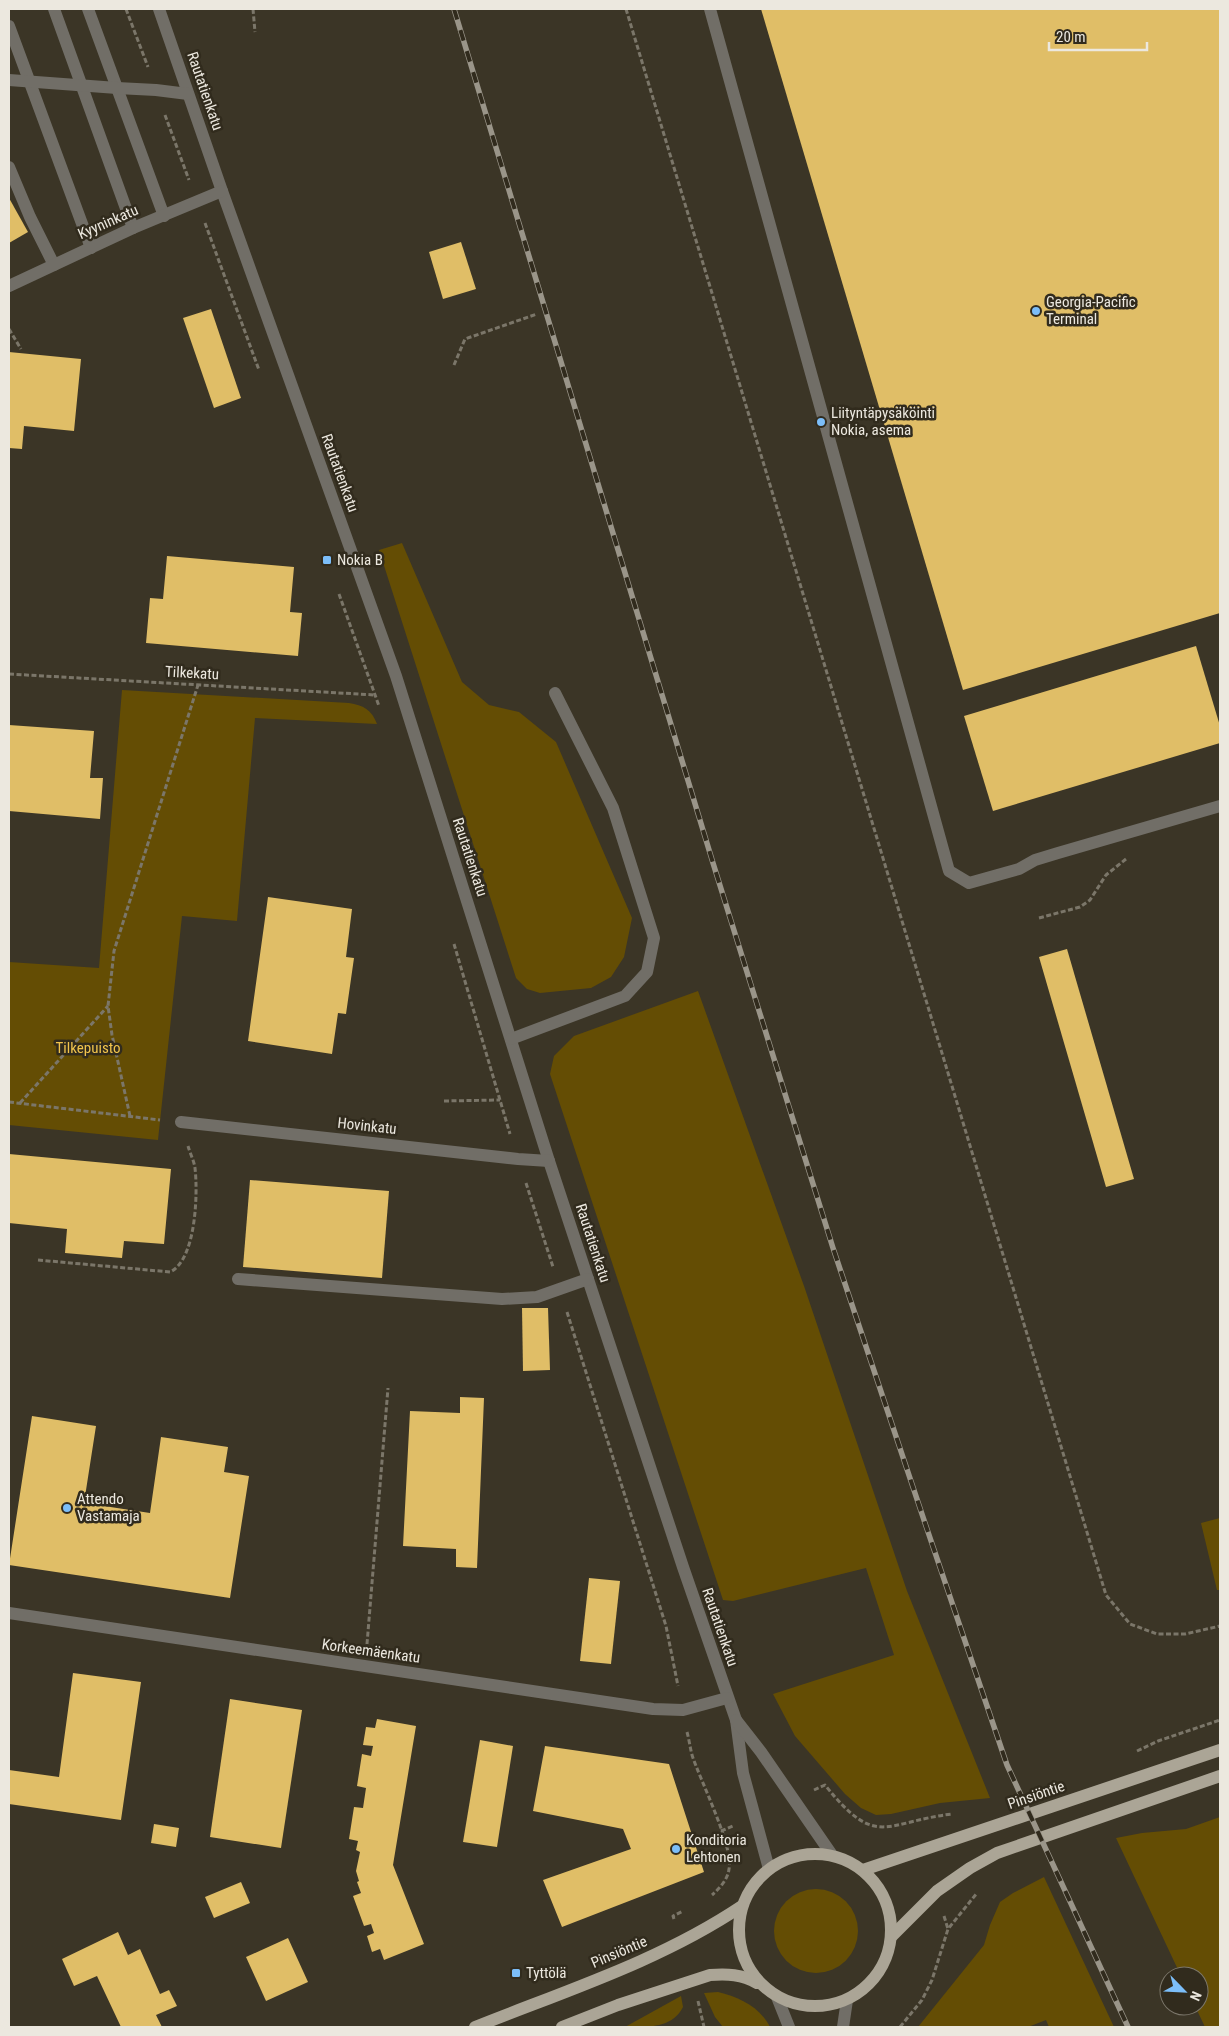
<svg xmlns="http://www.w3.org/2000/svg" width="1229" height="2036" viewBox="0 0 1229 2036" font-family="'Roboto Condensed',sans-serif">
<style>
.green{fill:#644d04}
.building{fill:#e0be67}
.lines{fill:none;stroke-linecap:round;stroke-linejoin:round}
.path{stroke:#7b7669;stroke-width:3;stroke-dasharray:5 2.5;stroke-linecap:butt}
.minor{stroke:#716e67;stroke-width:12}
.major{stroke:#aba596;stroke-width:12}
.rail-casing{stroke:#9a9589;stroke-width:5.5}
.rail{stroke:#312b1d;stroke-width:4;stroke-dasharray:11;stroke-linecap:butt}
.poi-dot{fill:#7cbef9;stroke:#312b1d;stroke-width:2}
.labels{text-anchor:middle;stroke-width:5;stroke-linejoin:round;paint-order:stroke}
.street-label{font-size:15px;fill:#ece8df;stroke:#312b1d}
.poi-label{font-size:15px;fill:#ece8df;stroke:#312b1d;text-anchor:start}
.park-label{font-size:15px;fill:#f1c44c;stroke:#312b1d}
</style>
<rect width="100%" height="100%" fill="#3b3526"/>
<g class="green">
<polygon points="402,543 462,682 489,705 519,712 556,742 632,918 624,957 611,977 591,988 540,993 527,989 516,978 379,550"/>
<path d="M122,690l227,13c14,2 23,7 28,21l-122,-6 -18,203 -55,-5 -24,224 -149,-15v-163l90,6z"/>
<polygon points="698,991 804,1286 907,1591 990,1798 940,1803 891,1814 876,1815 861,1808 845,1794 795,1736 773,1694 894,1655 866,1568 733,1601 723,1600 550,1074 554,1056 574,1036"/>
<polygon points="1220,1518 1220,1590 1217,1590 1201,1523"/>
<polygon points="1220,1817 1220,2027 1205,2027 1195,2006 1199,2006 1199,1976 1181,1976 1116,1838 1142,1833 1186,1829"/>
<polygon points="1044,1877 1114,2027 1049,2027 1046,2020 1028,2027 918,2027 984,1945 990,1925 1000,1902 1013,1893"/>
<circle cx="816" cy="1931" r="42"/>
<path d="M718,1992c21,5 42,15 52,35h-47l-8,-10 -11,-24z"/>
<path d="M681,1996l2,11c-11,22 -37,20 -58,20z"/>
</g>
<g class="building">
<polygon points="761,9 1220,9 1220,613 963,690"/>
<polygon points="9,198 28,232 9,243"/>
<polygon points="461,242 476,289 443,299 429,252"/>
<polygon points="211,309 241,398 214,408 183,318"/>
<polygon points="9,352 81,359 74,431 24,426 22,449 9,448"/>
<polygon points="167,556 294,567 290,612 302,613 298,656 146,643 150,598 163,599"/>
<polygon points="1196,646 1220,726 1220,743 993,811 964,716"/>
<polygon points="9,725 94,731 90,778 103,778 100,819 9,811"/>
<polygon points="268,897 352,909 346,957 354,958 346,1014 338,1013 332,1054 248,1041"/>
<polygon points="1067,949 1134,1179 1106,1187 1039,957"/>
<polygon points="9,1154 171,1169 164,1244 124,1241 122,1258 65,1253 67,1229 9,1223"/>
<polygon points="250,1180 389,1191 382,1278 243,1267"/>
<polygon points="522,1308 548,1308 550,1370 523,1371"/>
<polygon points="460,1397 484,1398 477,1568 456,1567 456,1549 403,1546 410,1411 460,1413"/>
<polygon points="32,1416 96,1426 84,1503 150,1513 161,1437 228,1447 224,1472 249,1476 230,1598 9,1565"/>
<polygon points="589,1578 620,1581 611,1664 580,1661"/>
<polygon points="73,1673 141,1682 121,1820 9,1804 9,1770 59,1777"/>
<polygon points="230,1699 302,1710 281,1848 210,1837"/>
<polygon points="377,1719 416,1726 393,1865 424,1944 384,1960 380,1949 372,1952 367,1936 374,1933 371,1924 364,1926 353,1896 361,1893 357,1882 359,1881 356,1871 360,1852 356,1850 358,1841 349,1839 354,1807 363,1808 366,1788 357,1786 362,1754 371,1756 373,1746 363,1745 366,1727 375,1728"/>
<polygon points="480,1740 513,1746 497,1847 463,1842"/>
<polygon points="545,1746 669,1764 704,1872 562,1927 543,1880 631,1849 623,1829 533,1811"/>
<polygon points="154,1824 179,1828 176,1847 151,1843"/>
<polygon points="241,1882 250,1903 214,1918 205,1897"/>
<polygon points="118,1932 128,1955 140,1949 160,1994 169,1990 177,2006 156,2015 162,2027 121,2027 97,1976 74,1986 62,1959"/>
<polygon points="288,1938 308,1982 266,2001 246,1957"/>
</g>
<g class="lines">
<g class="path">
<polyline points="126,9 148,67"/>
<polyline points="253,9 255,32"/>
<polyline points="626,9 1106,1595 1130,1624 1157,1634 1185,1634 1220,1626"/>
<polyline points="165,115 189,180"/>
<polyline points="205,223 259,370"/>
<polyline points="9,329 21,349"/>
<polyline points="454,365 465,339 537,314"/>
<polyline points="339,594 379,706"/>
<polyline points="9,674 375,695"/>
<polyline points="1039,918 1080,907 1090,900 1106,875 1126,859"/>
<polyline points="454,944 510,1134"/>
<polyline points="444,1101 500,1100"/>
<polyline points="9,1102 160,1120"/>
<polyline points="20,1103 108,1006"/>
<polyline points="130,1116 112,1035 108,1006 114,951 198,685"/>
<polyline points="526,1183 553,1267"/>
<path d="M38,1260l132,12c26,-12 28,-78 25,-104 -1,-7 -5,-15 -7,-22"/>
<polyline points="567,1312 666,1626 678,1686"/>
<polyline points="367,1644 388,1388"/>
<path d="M687,1732c2,7 3,15 5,23 8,25 42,92 37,114 -1,10 -9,19 -17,26"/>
<polyline points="1137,1751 1158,1741 1220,1720"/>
<path d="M814,1790l11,-5c52,65 59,37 127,29"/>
<polyline points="721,1831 733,1826"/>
<polyline points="944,1916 948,1929"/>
<polyline points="674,1919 673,1916 683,1911"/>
<polyline points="698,2001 704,2027"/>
<polyline points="900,2027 922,2000 932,1980 948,1929 977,1893"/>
</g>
<g class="minor">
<polyline points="54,9 133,228"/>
<polyline points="88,9 164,216"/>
<polyline points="159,9 222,191 396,676 549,1161 683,1567 736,1720 743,1773 769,1869"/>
<polyline points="710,9 949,871 969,883 1019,869 1035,860 1058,853 1220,806"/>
<polyline points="9,26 91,248"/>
<polyline points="9,80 117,88 156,90 188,94"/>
<polyline points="9,167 30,217 54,265"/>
<polyline points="9,286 133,228 222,191"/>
<polyline points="511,1039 625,996 647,972 654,938 613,808 555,693"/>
<polyline points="181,1122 518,1159 549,1161"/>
<polyline points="238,1279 502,1299 537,1297 588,1279"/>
<polyline points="9,1613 653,1709 683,1710 727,1698"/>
<polyline points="736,1720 761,1752 832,1855"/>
<polyline points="777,1997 789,2027"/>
<polyline points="843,2027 847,2000"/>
</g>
<g class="major">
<circle cx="815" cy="1930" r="76"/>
<polyline points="863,1870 1220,1750"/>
<polyline points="892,1936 937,1891 970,1868 997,1853 1220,1776"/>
<path d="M475,2027c90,-36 185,-66 267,-121"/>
<path d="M562,2027l56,-22 92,-30c17,-1 32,-1 47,8"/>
</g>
<defs>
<polyline id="rail" points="454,9 713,863 833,1248 926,1526 1007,1765 1128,2027"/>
</defs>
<use href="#rail" class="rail-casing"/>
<use href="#rail" class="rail"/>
</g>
<g class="poi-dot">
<circle cx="1036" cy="311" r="5"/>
<circle cx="821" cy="422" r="5"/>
<rect x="322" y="555" width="10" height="10" rx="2.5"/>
<circle cx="67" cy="1508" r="5"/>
<circle cx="676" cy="1849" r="5"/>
<rect x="511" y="1968" width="10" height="10" rx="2.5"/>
</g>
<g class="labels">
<g class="street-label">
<text transform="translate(205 91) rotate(71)" y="5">Rautatienkatu</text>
<text transform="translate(108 222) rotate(-24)" y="5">Kyyninkatu</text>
<text transform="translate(340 473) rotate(70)" y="5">Rautatienkatu</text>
<text transform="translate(192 673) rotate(3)" y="5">Tilkekatu</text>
<text transform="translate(470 857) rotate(72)" y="5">Rautatienkatu</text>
<text transform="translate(367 1126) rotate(6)" y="5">Hovinkatu</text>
<text transform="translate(593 1243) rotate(72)" y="5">Rautatienkatu</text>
<text transform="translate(720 1627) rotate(71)" y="5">Rautatienkatu</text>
<text transform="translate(371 1651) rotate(8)" y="5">Korkeemäenkatu</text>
<text transform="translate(1036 1795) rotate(-19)" y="5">Pinsiöntie</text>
<text transform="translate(619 1952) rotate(-23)" y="5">Pinsiöntie</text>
</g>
<g class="poi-label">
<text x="1046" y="307">Georgia-Pacific<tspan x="1046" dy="17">Terminal</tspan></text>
<text x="831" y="418">Liityntäpysäköinti<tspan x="831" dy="17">Nokia, asema</tspan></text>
<text x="337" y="565">Nokia B</text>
<text x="77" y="1504">Attendo<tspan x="77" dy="17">Vastamaja</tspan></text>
<text x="686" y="1845">Konditoria<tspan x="686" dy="17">Lehtonen</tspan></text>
<text x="526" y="1978">Tyttölä</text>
</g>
<g class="park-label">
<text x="88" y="1053">Tilkepuisto</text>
</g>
</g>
<rect width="1229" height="2036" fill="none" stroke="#ece8df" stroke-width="20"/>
<g transform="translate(1184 1991) rotate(114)"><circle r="24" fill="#312b1d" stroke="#7c776b"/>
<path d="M0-4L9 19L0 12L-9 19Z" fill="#7cbef9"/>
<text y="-8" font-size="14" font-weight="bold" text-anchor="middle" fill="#ece8df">N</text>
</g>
<path d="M1049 42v8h98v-8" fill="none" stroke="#ece8df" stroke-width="2.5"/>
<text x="1056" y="42" font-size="15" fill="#ece8df" stroke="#312b1d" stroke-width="4" paint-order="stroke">20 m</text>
</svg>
